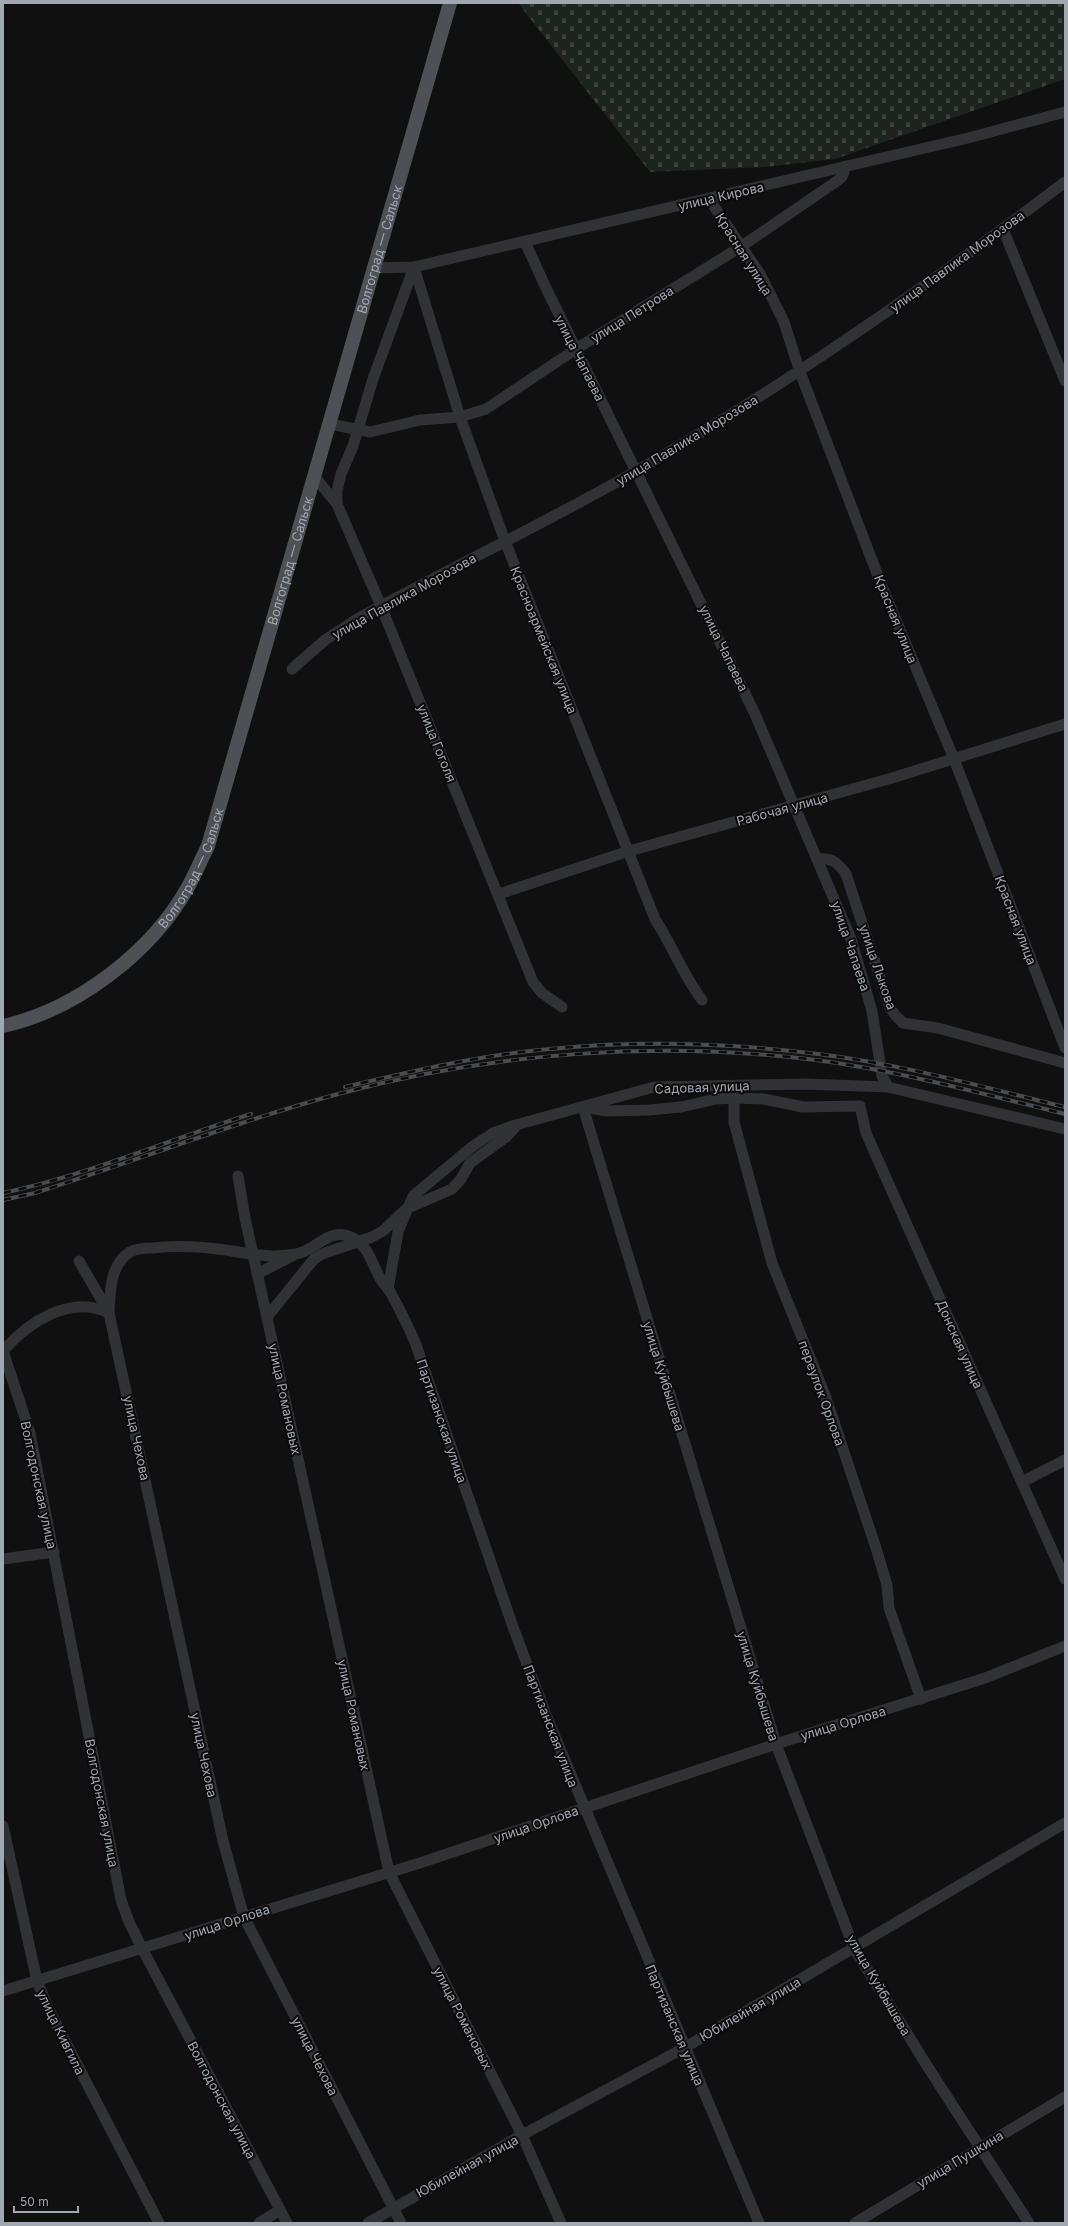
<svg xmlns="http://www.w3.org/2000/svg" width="1068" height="2226" viewBox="0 0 1068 2226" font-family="Inter,sans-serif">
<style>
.cemetery{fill:url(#cemetery-stones)}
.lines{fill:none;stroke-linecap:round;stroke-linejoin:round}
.minor{stroke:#313236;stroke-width:11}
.major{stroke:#4d5054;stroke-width:14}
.rail-casing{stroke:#4a4d50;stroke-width:4}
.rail{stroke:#0b0b0c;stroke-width:2.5;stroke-dasharray:8;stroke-linecap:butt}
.labels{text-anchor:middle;stroke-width:4;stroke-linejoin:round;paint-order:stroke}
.street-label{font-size:13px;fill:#a2a8b1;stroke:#0b0b0c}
</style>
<defs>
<pattern id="cemetery-stones" width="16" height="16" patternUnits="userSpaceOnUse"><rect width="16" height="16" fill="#1d231d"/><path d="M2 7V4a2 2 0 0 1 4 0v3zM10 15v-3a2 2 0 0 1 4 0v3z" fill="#3b403b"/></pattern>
</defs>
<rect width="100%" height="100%" fill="#101011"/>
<polygon class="cemetery" points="518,3 1065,3 1065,79 835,159 765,167 650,172"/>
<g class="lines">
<g class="minor">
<polyline points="709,199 760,274 784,322 800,372 883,589 954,759 1065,1048"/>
<polyline points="1003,229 1065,381"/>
<polyline points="525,242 546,288 755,714 851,939 872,1011 882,1076 888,1087"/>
<path d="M414,267l46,150 45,124 150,378c17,26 28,56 47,81"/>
<polyline points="374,268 414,267 968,138 1065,112"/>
<polyline points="330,424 370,432 420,420 460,417 486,409 576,349 742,246 837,181 842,177 846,166"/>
<polyline points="314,476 337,504 381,606 533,982 542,993 562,1007"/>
<polyline points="337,504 337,491 341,474 353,446 373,379 414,267"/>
<path d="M292,669l33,-29 32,-21c93,-51 189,-96 281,-149 149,-85 290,-184 427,-288"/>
<path d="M817,859c15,-2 21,4 29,15l44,134 6,8 7,7 35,5 127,35"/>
<polyline points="499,894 629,851 892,778 1065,724"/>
<polyline points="734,1091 734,1122 772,1263 825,1395 876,1548 887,1585 889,1608 921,1699"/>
<polyline points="583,1107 776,1744 854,1948 931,2072 1029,2223"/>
<polyline points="583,1107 607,1111 649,1110 681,1107 716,1099 734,1098 764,1099 803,1107 860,1106 866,1133 1065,1579"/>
<polyline points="238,1176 245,1218 389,1872 522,2135 561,2223"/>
<polyline points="79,1261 109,1313 223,1841 244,1917 401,2223"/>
<polyline points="257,1274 292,1256"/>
<polyline points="388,1289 398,1232 413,1196 473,1146 493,1133 512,1126 654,1087 806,1084 888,1087 1065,1129"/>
<polyline points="267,1317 314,1259 322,1254 372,1237 383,1231 406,1209 452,1189 461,1179 470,1163 506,1137 517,1125"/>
<path d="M3,1351c25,-29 68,-57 106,-38 1,-20 1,-49 21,-61 7,-4 16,-4 23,-4 26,-3 54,-1 79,3 21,4 42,7 64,3 20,-3 32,-27 55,-17 18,9 20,25 29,41 2,4 6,8 9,12 10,17 18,34 26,52l98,285 35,93 211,503"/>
<polyline points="3,1351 30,1433 121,1900 129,1922 143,1950 287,2223"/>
<polyline points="1022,1482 1065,1460"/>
<polyline points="3,1559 54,1552"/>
<polyline points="3,1826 37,1981 48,2008 159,2223"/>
<polyline points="3,1991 420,1863 776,1744 985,1678 1065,1646"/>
<polyline points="259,2223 280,2210"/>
<polyline points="368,2223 522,2135 684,2048 1065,1823"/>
<polyline points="855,2223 1065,2097"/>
</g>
<path class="major" id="s1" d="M3,1026c73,-16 149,-74 185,-139 7,-13 13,-27 20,-41l242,-843"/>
<defs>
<g id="rail">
<path d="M345,1087c68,-16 136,-32 205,-38 89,-9 179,-6 268,5 83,10 165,33 247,53"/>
<path d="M3,1193c85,-18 165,-53 248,-79"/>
<path d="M3,1200l32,-7c101,-32 200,-71 303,-99 155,-41 318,-54 478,-34 84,11 167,34 249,54"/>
</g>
</defs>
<use href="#rail" class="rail-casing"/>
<use href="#rail" class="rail"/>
</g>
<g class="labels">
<g class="street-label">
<text transform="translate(721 196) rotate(-13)" y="5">улица Кирова</text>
<text dy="5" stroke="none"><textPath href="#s1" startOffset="904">Волгоград — Сальск</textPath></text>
<text transform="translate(744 254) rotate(58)" y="5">Красная улица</text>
<text transform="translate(957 261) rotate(-36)" y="5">улица Павлика Морозова</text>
<text transform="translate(632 314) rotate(-32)" y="5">улица Петрова</text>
<text transform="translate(580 358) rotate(63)" y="5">улица Чапаева</text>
<text transform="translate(687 440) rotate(-31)" y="5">улица Павлика Морозова</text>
<text dy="5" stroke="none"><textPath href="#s1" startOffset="580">Волгоград — Сальск</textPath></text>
<text transform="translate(404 596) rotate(-29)" y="5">улица Павлика Морозова</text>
<text transform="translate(896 619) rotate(68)" y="5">Красная улица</text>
<text transform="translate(544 640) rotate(68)" y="5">Красноармейская улица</text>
<text transform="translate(724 648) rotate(64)" y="5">улица Чапаева</text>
<text transform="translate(437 743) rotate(68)" y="5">улица Гоголя</text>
<text transform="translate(782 809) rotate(-15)" y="5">Рабочая улица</text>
<text dy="5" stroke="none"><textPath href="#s1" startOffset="256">Волгоград — Сальск</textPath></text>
<text transform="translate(1016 920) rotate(69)" y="5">Красная улица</text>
<text transform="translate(851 946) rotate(71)" y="5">улица Чапаева</text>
<text transform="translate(878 967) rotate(71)" y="5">улица Лыкова</text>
<text transform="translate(702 1087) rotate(-2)" y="5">Садовая улица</text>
<text transform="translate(960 1344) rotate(66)" y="5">Донская улица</text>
<text transform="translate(664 1376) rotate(73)" y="5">улица Куйбышева</text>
<text transform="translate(822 1393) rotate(70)" y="5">переулок Орлова</text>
<text transform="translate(285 1399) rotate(78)" y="5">улица Романовых</text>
<text transform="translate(442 1421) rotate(71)" y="5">Партизанская улица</text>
<text transform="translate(137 1438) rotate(78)" y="5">улица Чехова</text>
<text transform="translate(39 1485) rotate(78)" y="5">Волгодонская улица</text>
<text transform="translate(758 1686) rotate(73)" y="5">улица Куйбышева</text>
<text transform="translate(354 1715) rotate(78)" y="5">улица Романовых</text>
<text transform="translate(843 1723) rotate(-17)" y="5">улица Орлова</text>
<text transform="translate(551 1726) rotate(69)" y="5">Партизанская улица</text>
<text transform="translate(204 1755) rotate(78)" y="5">улица Чехова</text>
<text transform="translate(102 1803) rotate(79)" y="5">Волгодонская улица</text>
<text transform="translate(536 1824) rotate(-19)" y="5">улица Орлова</text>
<text transform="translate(227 1922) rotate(-18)" y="5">улица Орлова</text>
<text transform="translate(879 1985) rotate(60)" y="5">улица Куйбышева</text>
<text transform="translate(750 2009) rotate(-30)" y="5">Юбилейная улица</text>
<text transform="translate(463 2018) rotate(63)" y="5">улица Романовых</text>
<text transform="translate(675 2025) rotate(67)" y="5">Партизанская улица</text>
<text transform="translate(61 2032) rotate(64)" y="5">улица Кивгила</text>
<text transform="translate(315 2056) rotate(63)" y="5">улица Чехова</text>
<text transform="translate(222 2100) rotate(62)" y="5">Волгодонская улица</text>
<text transform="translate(960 2159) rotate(-31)" y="5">улица Пушкина</text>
<text transform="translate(467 2166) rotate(-29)" y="5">Юбилейная улица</text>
</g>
</g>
<rect width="1068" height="2226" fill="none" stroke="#a2a8b1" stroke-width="8"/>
<path d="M14 2206v6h64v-6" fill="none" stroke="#a2a8b1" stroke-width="2"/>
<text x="20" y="2206" font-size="12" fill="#a2a8b1" stroke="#0b0b0c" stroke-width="3" paint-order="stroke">50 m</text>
</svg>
